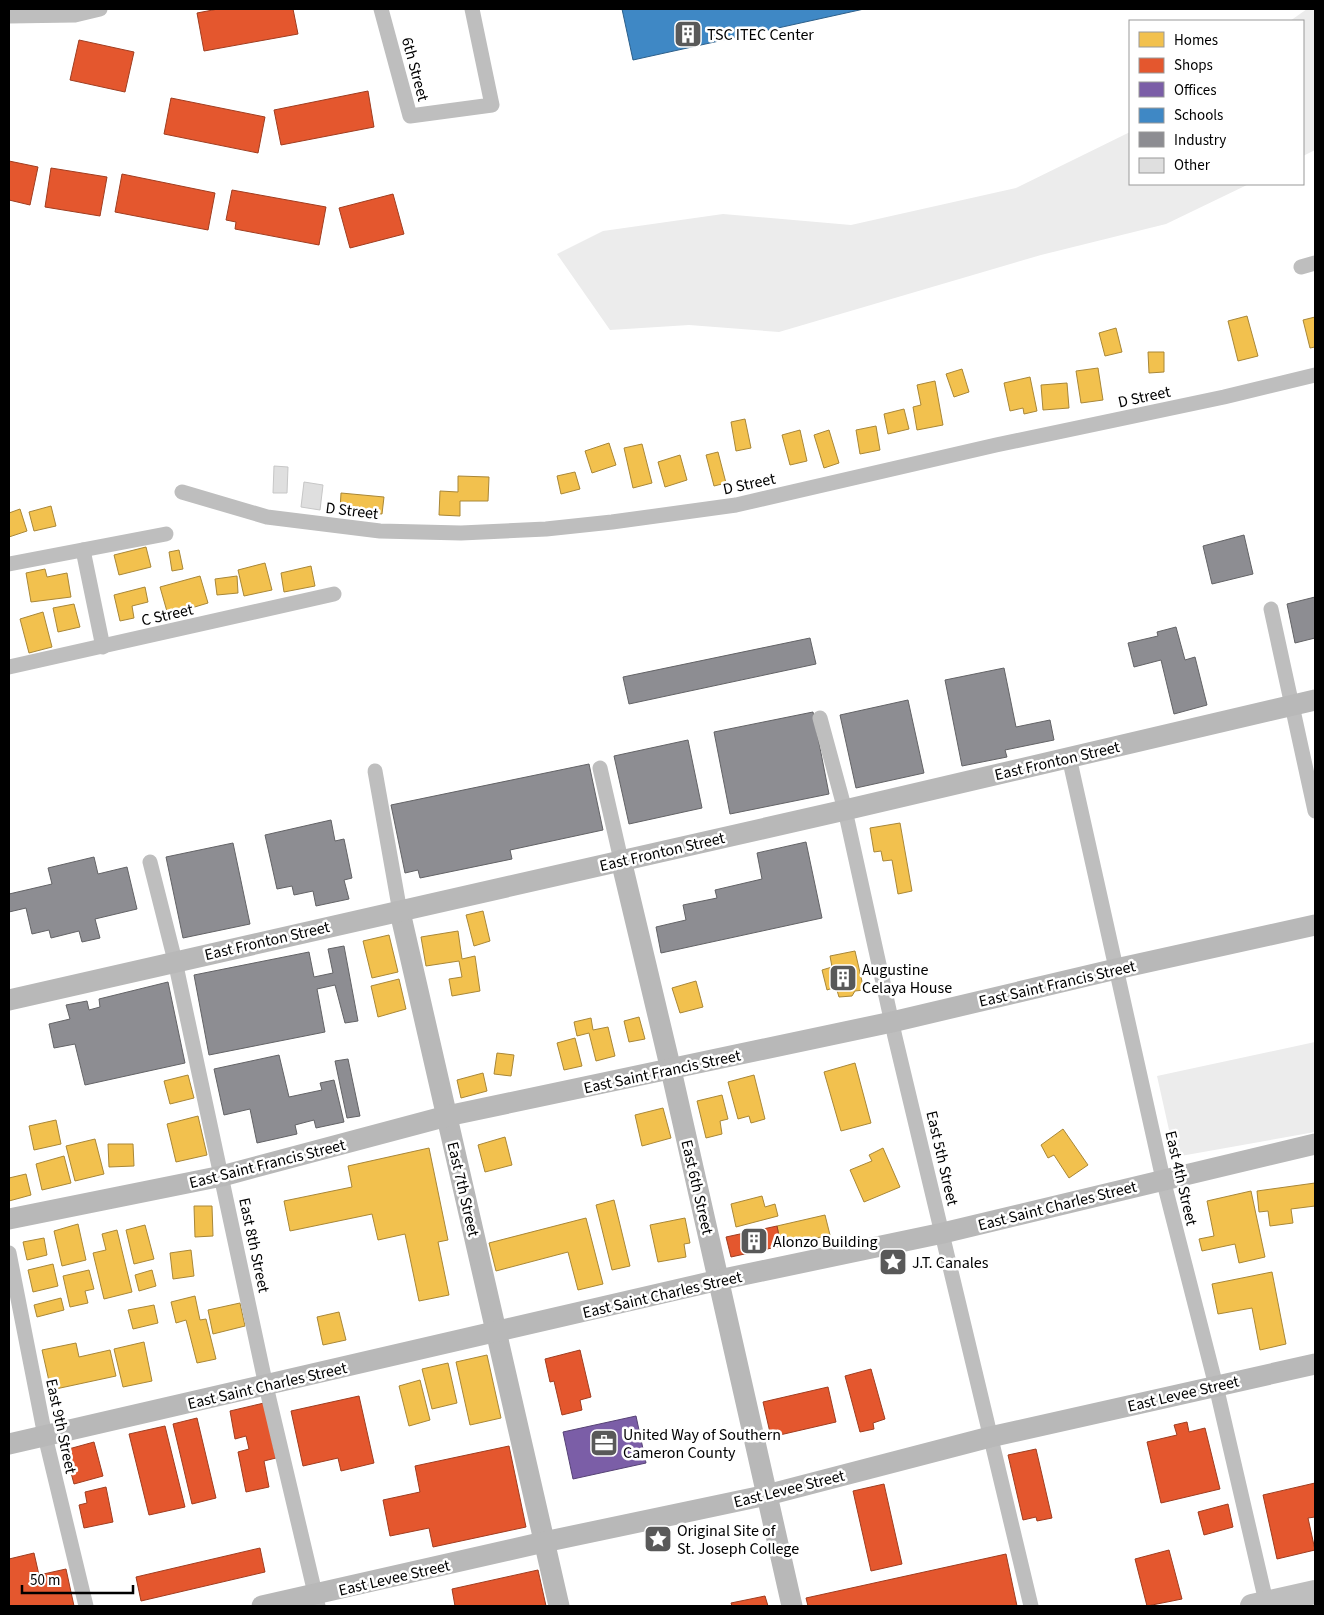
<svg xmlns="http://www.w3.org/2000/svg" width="1324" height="1615" viewBox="0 0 1324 1615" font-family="'Source Sans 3',sans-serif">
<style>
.green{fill:#ececec}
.homes{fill:#f2c14e;stroke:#a98737}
.shops{fill:#e4572e;stroke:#a03d20}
.offices{fill:#7b5ea7;stroke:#564275}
.schools{fill:#3f88c5;stroke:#2c5f8a}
.industry{fill:#8d8d92;stroke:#636366}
.building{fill:#dfdfdf;stroke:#c7c7c7}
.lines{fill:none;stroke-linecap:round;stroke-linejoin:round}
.street{stroke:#bebebe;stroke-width:15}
.secondary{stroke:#b8b8b8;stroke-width:21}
.primary{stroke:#bebebe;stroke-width:24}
.labels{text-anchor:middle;stroke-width:5;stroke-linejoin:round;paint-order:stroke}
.poi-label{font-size:16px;fill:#000;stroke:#fff;text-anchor:start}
.street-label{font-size:16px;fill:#000;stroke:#fff}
</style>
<rect width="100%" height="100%" fill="#fff"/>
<g class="green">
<polygon points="1307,9 1315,9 1315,150 1303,156 1303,21 1290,21"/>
<polygon points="1130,132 1130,184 1249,184 1166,224 1041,255 779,332 689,325 610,330 557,254 603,231 723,214 851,225 1016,188"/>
<polygon points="1315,1042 1315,1132 1175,1157 1157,1076"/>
</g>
<g class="homes">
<polygon points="1247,316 1258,356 1238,361 1228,321"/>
<polygon points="1315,317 1315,347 1310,348 1303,320"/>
<polygon points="1116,328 1122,352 1105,356 1099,333"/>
<polygon points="1148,352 1164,352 1164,372 1149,373"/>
<polygon points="1098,368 1103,400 1081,403 1076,371"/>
<polygon points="962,369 969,392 954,397 946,374"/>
<polygon points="1030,377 1037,411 1024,414 1023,408 1010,411 1004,383"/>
<polygon points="935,381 943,425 917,430 913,407 921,405 917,385"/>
<polygon points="1067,383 1069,408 1043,410 1041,385"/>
<polygon points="904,409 909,429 888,434 884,414"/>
<polygon points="745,419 751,448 736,451 731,422"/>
<polygon points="876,426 880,450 860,454 856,430"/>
<polygon points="800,430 807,461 790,465 782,435"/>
<polygon points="829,430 839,463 824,468 814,435"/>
<polygon points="609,443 616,465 592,473 585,451"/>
<polygon points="642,444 652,483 633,488 624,448"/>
<polygon points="718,452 726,483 714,486 706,455"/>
<polygon points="680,455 687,480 665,487 658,462"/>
<polygon points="575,472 580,489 561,494 557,476"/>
<polygon points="458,476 489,477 488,501 460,501 460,516 439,515 440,491 458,492"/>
<polygon points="341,493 384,497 382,514 340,510"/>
<polygon points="51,506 56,526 34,531 29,512"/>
<polygon points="20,509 27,531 9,537 9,513"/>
<polygon points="146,547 151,567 119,575 114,555"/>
<polygon points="179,550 183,569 172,571 169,552"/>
<polygon points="265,563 272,590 244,596 238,570"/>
<polygon points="311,566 315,586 284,592 281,573"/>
<polygon points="45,569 47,577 67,573 71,597 31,602 26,573"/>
<polygon points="200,576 208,603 168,615 160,587"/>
<polygon points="237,576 238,593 217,595 215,579"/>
<polygon points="145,587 148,602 132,606 134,618 120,621 114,595"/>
<polygon points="74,604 80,627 58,632 53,608"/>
<polygon points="43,612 52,647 29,653 20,619"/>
<polygon points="900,823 912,891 898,894 892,860 883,861 881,851 874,852 870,828"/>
<polygon points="483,911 490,941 474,946 466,915"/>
<polygon points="458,931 462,959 475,956 480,991 452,996 449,979 462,977 459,961 426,966 421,937"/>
<polygon points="389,935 398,972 372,978 363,941"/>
<polygon points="855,951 864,990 855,991 852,996 839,997 836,987 827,990 822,970 832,967 830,956"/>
<polygon points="399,979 406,1009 378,1017 371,986"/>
<polygon points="696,981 703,1007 680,1013 672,988"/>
<polygon points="639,1017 645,1039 629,1042 624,1021"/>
<polygon points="591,1018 593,1030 608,1027 615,1056 596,1061 589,1033 577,1036 574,1022"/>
<polygon points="575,1038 582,1066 564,1070 557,1043"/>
<polygon points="497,1053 514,1055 511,1076 494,1074"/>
<polygon points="855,1063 871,1123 841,1131 824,1072"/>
<polygon points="483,1073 487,1091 461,1098 457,1080"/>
<polygon points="188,1075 194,1098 170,1104 164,1081"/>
<polygon points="754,1075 765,1119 751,1123 749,1116 738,1119 728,1082"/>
<polygon points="722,1095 728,1119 720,1121 722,1134 706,1138 697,1101"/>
<polygon points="663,1108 671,1138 642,1146 635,1115"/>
<polygon points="198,1116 207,1155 176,1162 167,1124"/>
<polygon points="56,1120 61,1144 34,1150 29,1126"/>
<polygon points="1063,1129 1088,1165 1069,1178 1054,1155 1048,1158 1041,1145"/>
<polygon points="505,1137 512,1165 485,1172 478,1145"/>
<polygon points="95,1139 104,1174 75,1181 66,1146"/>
<polygon points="108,1144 133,1144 134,1166 109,1167"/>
<polygon points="429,1148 448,1240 438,1242 449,1295 419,1301 405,1234 378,1240 372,1214 290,1231 284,1201 352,1187 348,1166"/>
<polygon points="883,1148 900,1187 864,1202 850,1170 872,1161 869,1155"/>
<polygon points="64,1156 71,1183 42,1190 36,1164"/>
<polygon points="26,1174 31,1195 9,1201 9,1178"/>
<polygon points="1315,1183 1315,1206 1291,1209 1293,1223 1270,1226 1268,1211 1259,1212 1257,1191"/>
<polygon points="1251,1191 1265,1257 1239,1263 1235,1244 1202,1251 1199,1239 1214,1236 1207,1201"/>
<polygon points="762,1196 765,1207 775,1204 778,1216 736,1227 731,1204"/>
<polygon points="614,1200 630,1266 612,1270 596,1205"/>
<polygon points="194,1206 212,1206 213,1236 195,1237"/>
<polygon points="825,1215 830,1235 781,1246 777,1226"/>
<polygon points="586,1218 603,1284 578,1290 568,1252 496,1271 489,1243"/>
<polygon points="685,1218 690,1243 684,1244 686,1257 658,1262 650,1225"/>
<polygon points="78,1224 86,1260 62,1266 54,1231"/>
<polygon points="145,1225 154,1259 134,1264 126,1230"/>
<polygon points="117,1230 132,1292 104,1299 93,1253 106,1250 102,1234"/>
<polygon points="44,1238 47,1255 27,1260 23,1242"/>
<polygon points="191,1250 194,1276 173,1279 170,1253"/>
<polygon points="53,1264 58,1286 33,1292 28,1270"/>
<polygon points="89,1270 94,1289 85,1291 88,1303 70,1307 63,1276"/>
<polygon points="152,1270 156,1286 139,1291 135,1275"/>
<polygon points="1272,1272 1286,1344 1260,1350 1252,1308 1218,1314 1212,1284"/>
<polygon points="195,1296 200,1320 206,1319 216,1359 197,1363 186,1320 176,1323 171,1302"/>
<polygon points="61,1298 64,1310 37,1317 34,1305"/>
<polygon points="240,1303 245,1326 213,1334 208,1310"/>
<polygon points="154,1305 158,1323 133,1329 128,1310"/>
<polygon points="339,1312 346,1340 323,1345 317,1317"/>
<polygon points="144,1342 152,1381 123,1387 114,1349"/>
<polygon points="76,1343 79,1357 110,1350 116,1376 51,1390 42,1350"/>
<polygon points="487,1355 501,1418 470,1425 456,1362"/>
<polygon points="448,1363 457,1403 432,1409 422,1369"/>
<polygon points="420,1380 430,1420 409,1426 399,1386"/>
</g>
<g class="shops">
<polygon points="218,9 293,9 298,34 204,51 197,13"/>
<polygon points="79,40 134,52 125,92 70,80"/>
<polygon points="368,91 374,127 281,145 274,110"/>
<polygon points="171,98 265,117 258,153 164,134"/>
<polygon points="9,161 38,167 30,205 9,200"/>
<polygon points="51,168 107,177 100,216 45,207"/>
<polygon points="122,174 215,193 208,230 115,212"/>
<polygon points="232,190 326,207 319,245 235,229 236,222 226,220"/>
<polygon points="393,194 404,234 350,248 339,208"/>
<polygon points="777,1226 781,1246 731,1257 726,1237"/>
<polygon points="580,1350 591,1397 580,1400 582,1410 562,1415 554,1381 550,1382 545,1359"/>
<polygon points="871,1369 885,1419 873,1423 874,1429 860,1432 845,1376"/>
<polygon points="828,1387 836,1422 771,1437 763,1402"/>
<polygon points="359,1396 374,1463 341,1471 338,1458 303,1466 291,1411"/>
<polygon points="264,1403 276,1458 264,1461 269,1487 246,1492 238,1452 249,1449 246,1436 235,1439 230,1411"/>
<polygon points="197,1418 216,1498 192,1504 173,1424"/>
<polygon points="1187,1422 1189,1432 1205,1428 1220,1489 1161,1503 1147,1442 1177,1435 1174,1425"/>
<polygon points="165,1426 185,1507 149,1515 129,1434"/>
<polygon points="94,1442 103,1476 74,1484 65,1450"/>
<polygon points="509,1446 526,1527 433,1547 429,1528 390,1536 383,1500 420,1492 415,1466"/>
<polygon points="1036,1449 1052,1518 1037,1521 1036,1517 1023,1520 1008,1455"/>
<polygon points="1315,1483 1315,1517 1308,1518 1315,1550 1277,1559 1263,1495"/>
<polygon points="884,1484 902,1564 871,1571 853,1491"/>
<polygon points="106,1487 113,1522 84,1528 79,1505 87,1503 85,1492"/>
<polygon points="1228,1504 1233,1527 1204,1535 1198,1512"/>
<polygon points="260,1548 265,1572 141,1601 136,1577"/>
<polygon points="1169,1550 1182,1599 1147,1606 1135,1559"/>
<polygon points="34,1553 39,1575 66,1569 74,1606 9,1606 9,1559"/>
<polygon points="1006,1554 1017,1606 808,1606 806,1598"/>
<polygon points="538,1570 546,1606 455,1606 452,1589"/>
<polygon points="765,1596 768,1606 732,1606 731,1603"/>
</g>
<polygon class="offices" points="636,1416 646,1463 573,1479 563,1432"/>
<polygon class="schools" points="622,9 864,9 633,60"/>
<g class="industry">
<polygon points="1244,535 1253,574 1212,584 1203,546"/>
<polygon points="1315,597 1315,638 1295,643 1287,604"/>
<polygon points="1176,627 1185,660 1195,657 1207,705 1174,714 1161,660 1134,667 1128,643 1158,636 1157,632"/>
<polygon points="810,638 816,664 629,704 623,677"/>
<polygon points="1004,668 1016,727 1050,720 1054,740 1005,750 1007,757 962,766 945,680"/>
<polygon points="908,700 924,773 856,788 840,715"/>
<polygon points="813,712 829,794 730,814 714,732"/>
<polygon points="688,740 702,808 629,824 614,756"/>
<polygon points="589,764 603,830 510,850 512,859 420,878 418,870 405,873 391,805"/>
<polygon points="331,820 335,841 344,839 352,878 344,880 349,899 316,906 313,891 294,895 292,886 277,889 265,835"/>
<polygon points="806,842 822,918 661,953 656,927 686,920 683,905 717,898 715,890 762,879 757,853"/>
<polygon points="233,843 250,924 183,938 166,857"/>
<polygon points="94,857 98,874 127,867 137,909 95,919 100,938 82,942 79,931 51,938 49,930 32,934 26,908 9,912 9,894 52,884 48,868"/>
<polygon points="344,946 358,1021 345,1023 335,985 317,989 325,1032 209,1055 194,975 309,952 314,977 333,973 328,949"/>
<polygon points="168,982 185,1063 85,1085 75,1044 54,1048 49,1024 70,1019 66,1005 87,1001 89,1010 100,1007 99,999"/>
<polygon points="279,1055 289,1097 322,1090 320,1083 334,1080 344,1122 316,1128 314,1120 295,1125 297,1134 257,1143 250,1109 224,1115 214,1069"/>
<polygon points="348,1059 360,1116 347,1118 335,1061"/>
</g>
<g class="building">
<polygon points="274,466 288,467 287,493 273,493"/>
<polygon points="304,482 323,485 320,510 301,507"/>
</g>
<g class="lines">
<g class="street">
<polyline points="381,9 410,116 492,105 472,9"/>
<polyline points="9,16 75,15 100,9"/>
<polyline points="1301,267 1315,263"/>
<polyline points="182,492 267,517 380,531 461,533 546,529 612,522 736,505 996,445 1224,397 1315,375"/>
<polyline points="83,550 103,647"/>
<polyline points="9,564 166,534"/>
<polyline points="1271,609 1315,811"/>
<polyline points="9,667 334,594"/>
<polyline points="820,718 845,810 895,1037 1031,1606"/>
<polyline points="1069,757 1163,1179 1216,1386 1267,1606"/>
<polyline points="600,768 621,860"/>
<polyline points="375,771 400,912"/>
<polyline points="150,862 175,961 266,1386 318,1606"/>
<polyline points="9,1253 45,1436 86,1606"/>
</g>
<g class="secondary">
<polyline points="621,860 671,1070 792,1606"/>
<polyline points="400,912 559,1606"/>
<polyline points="9,1000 845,810 1315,700"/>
<polyline points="9,1219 222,1176 447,1116 892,1022 1116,969 1315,925"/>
<polyline points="9,1444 719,1280 943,1233 1315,1144"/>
<polyline points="262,1606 544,1542 767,1495 990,1437 1315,1364"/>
</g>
<polyline class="primary" points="1252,1606 1315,1592"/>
</g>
<defs>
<symbol id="building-square" viewBox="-11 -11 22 22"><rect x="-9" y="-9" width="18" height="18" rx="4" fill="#595959" stroke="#fff"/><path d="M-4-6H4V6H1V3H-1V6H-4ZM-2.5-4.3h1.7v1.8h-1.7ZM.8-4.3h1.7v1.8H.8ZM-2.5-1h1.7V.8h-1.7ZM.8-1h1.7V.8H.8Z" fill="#fff"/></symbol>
<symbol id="sight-square" viewBox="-11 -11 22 22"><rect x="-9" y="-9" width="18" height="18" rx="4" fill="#595959" stroke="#fff"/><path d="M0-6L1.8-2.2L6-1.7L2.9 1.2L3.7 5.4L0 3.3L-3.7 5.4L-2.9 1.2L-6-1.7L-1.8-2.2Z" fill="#fff"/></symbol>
<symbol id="office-square" viewBox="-11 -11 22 22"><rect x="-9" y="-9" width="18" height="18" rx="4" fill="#595959" stroke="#fff"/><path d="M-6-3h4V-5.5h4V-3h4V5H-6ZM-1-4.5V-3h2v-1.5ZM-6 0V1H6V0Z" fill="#fff"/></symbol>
</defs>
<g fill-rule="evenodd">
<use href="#building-square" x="672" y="18" width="32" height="32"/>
<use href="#building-square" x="827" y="962" width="32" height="32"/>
<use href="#building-square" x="738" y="1225" width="32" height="32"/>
<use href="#sight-square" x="877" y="1246" width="32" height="32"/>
<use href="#office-square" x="588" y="1427" width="32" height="32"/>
<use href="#sight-square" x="642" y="1523" width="32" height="32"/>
</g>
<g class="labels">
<g class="poi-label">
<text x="707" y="40">TSC ITEC Center</text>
<text x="862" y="975">Augustine<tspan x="862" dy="18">Celaya House</tspan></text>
<text x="773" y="1247">Alonzo Building</text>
<text x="912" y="1268">J.T. Canales</text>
<text x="623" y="1440">United Way of Southern<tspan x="623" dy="18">Cameron County</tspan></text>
<text x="677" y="1536">Original Site of<tspan x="677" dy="18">St. Joseph College</tspan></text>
</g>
<g class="street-label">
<text transform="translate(416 69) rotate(75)" y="6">6th Street</text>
<text transform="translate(1144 396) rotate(-12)" y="6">D Street</text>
<text transform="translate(749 483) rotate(-12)" y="6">D Street</text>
<text transform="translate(352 510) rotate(7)" y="6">D Street</text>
<text transform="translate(167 614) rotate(-13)" y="6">C Street</text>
<text transform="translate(1057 760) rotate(-13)" y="6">East Fronton Street</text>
<text transform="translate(662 851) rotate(-13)" y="6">East Fronton Street</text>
<text transform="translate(267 940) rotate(-13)" y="6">East Fronton Street</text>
<text transform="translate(1057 983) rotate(-13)" y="6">East Saint Francis Street</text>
<text transform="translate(662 1071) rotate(-12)" y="6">East Saint Francis Street</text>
<text transform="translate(943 1158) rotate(77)" y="6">East 5th Street</text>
<text transform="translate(267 1163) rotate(-14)" y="6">East Saint Francis Street</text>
<text transform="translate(1182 1178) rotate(77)" y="6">East 4th Street</text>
<text transform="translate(698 1187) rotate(77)" y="6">East 6th Street</text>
<text transform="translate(464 1189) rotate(77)" y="6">East 7th Street</text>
<text transform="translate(1057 1205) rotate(-14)" y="6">East Saint Charles Street</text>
<text transform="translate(255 1245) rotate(78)" y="6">East 8th Street</text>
<text transform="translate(662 1294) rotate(-13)" y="6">East Saint Charles Street</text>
<text transform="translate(267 1385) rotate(-13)" y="6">East Saint Charles Street</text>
<text transform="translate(1183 1393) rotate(-13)" y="6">East Levee Street</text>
<text transform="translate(62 1426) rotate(78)" y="6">East 9th Street</text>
<text transform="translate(789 1488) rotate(-14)" y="6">East Levee Street</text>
<text transform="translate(394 1577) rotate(-13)" y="6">East Levee Street</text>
</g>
</g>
<rect width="1324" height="1615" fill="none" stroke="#000000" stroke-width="20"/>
<rect x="1129" y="20" width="175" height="165" fill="#ffffff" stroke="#999999"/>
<rect x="1139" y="32" width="25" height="15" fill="#f2c14e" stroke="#999999"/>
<text x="1174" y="45" font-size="15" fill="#000000">Homes</text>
<rect x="1139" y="58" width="25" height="15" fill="#e4572e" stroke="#999999"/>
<text x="1174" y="70" font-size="15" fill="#000000">Shops</text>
<rect x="1139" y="82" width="25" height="15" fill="#7b5ea7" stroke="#999999"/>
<text x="1174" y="95" font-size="15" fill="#000000">Offices</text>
<rect x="1139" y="108" width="25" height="15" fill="#3f88c5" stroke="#999999"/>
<text x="1174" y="120" font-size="15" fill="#000000">Schools</text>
<rect x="1139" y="132" width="25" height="15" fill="#8d8d92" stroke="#999999"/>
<text x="1174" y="145" font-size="15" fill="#000000">Industry</text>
<rect x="1139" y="158" width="25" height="15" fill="#dfdfdf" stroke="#999999"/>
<text x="1174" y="170" font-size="15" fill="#000000">Other</text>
<path d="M22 1585v8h111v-8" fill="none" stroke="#000000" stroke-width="2.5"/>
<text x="30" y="1585" font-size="15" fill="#000000" stroke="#ffffff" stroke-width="4" paint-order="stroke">50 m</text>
</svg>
